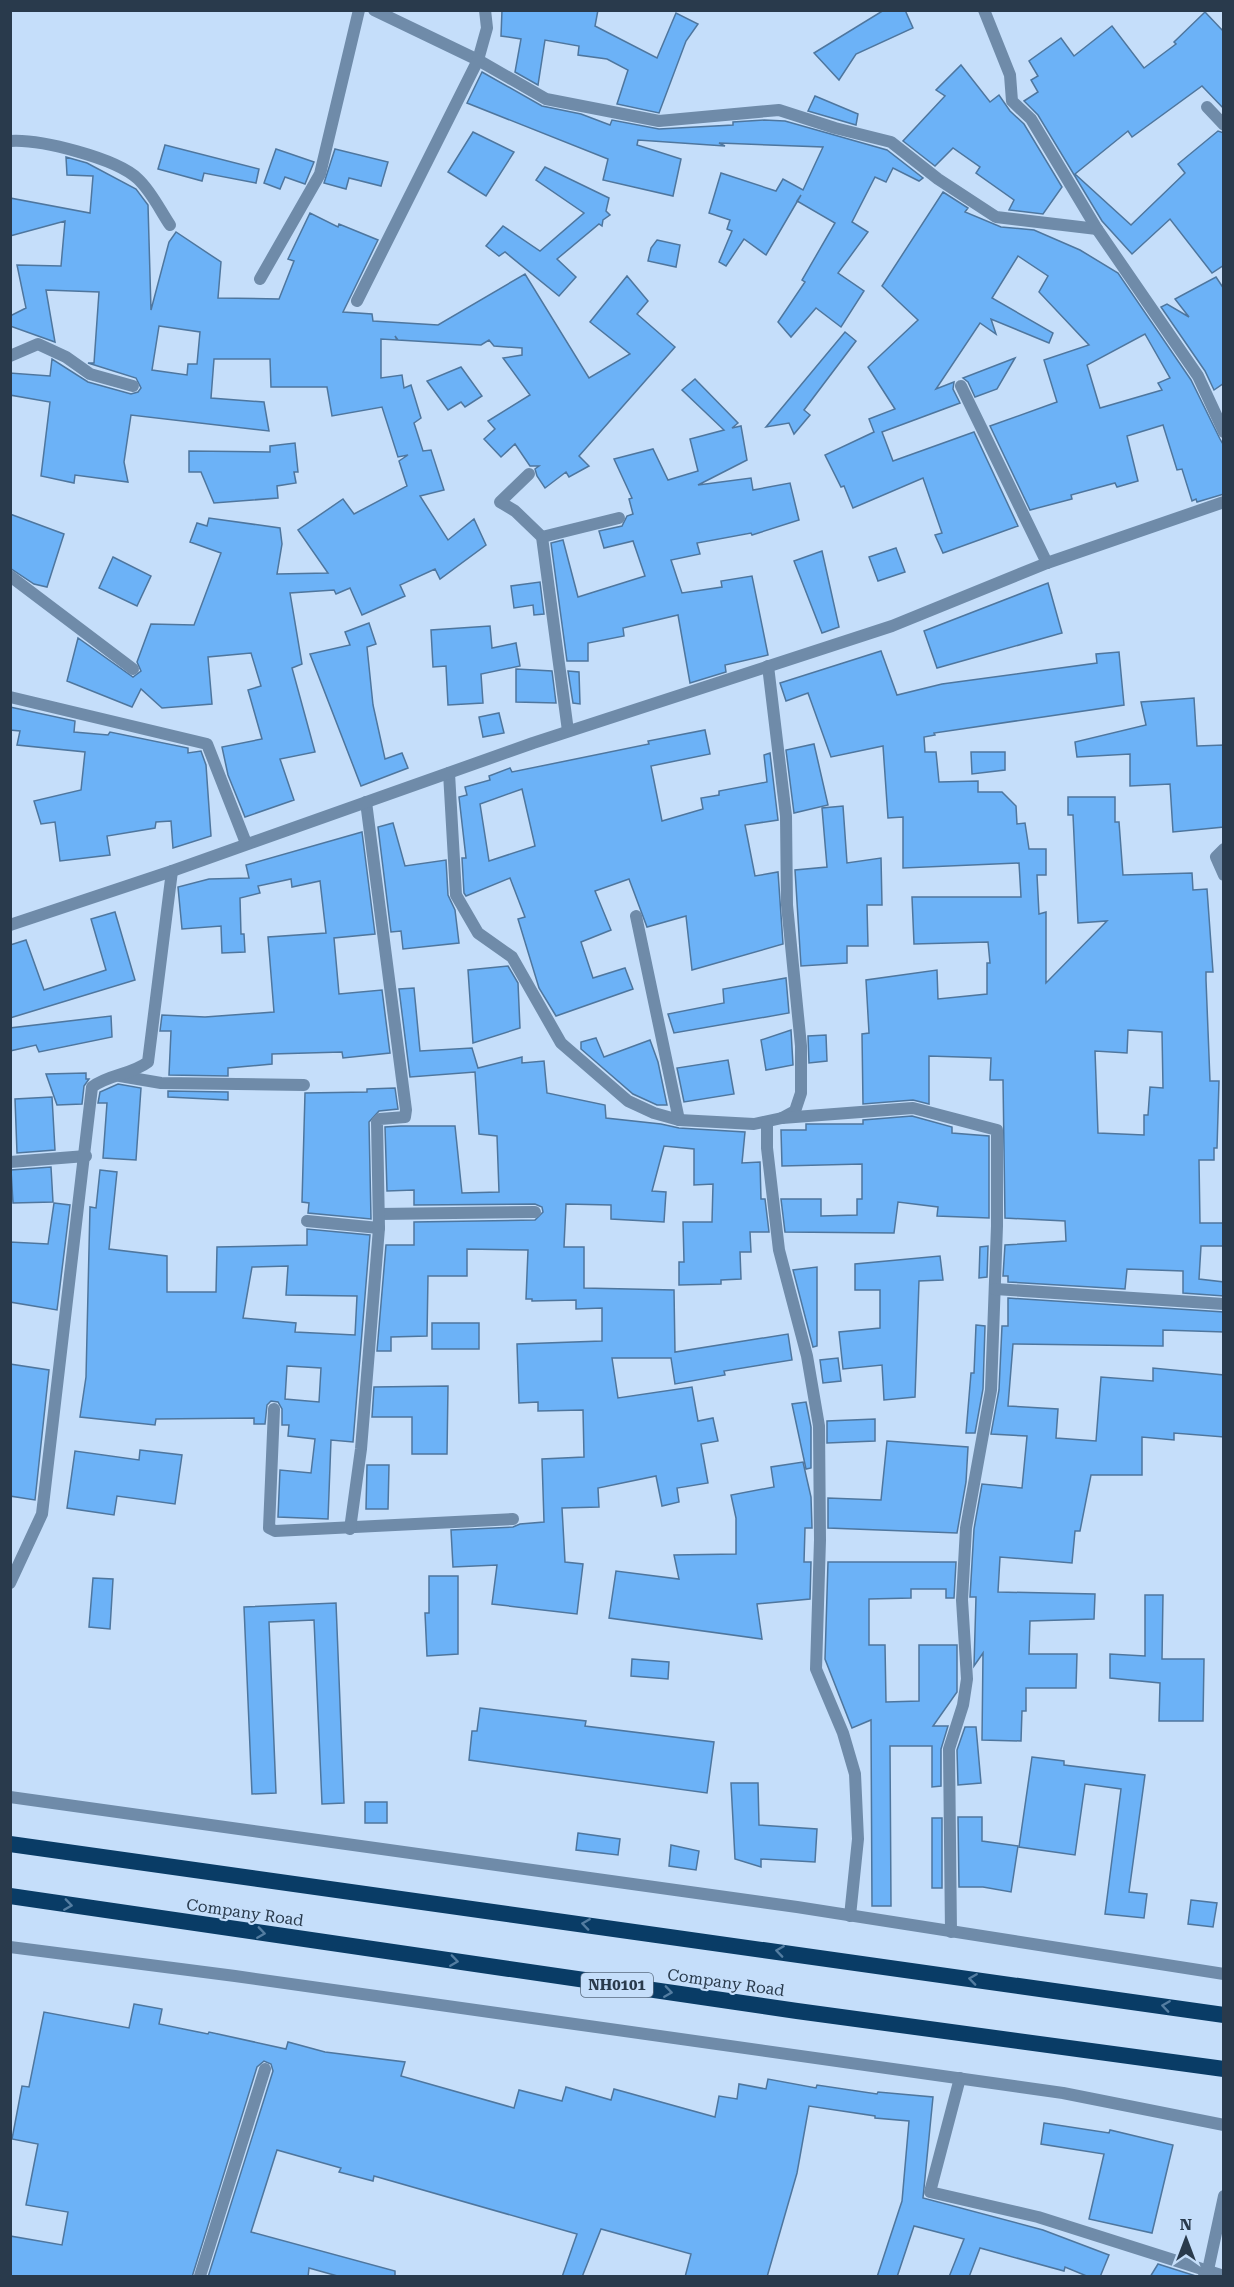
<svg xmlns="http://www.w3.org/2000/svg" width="1234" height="2287" viewBox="0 0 1234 2287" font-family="'Roboto Serif',serif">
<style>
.building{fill:#6cb2f7;stroke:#4e769e;stroke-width:1.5;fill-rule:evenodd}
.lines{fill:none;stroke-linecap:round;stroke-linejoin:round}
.minor{stroke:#6f8ba9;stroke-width:12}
.tertiary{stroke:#6f8ba9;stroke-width:12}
.trunk{stroke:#093c66;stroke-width:16}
.oneway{stroke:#547da1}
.labels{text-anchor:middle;stroke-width:4.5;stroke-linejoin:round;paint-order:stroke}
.shield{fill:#c5defa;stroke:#586b80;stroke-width:1.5}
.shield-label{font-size:15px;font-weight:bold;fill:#293a4c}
.street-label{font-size:16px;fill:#293a4c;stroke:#c5defa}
</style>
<rect width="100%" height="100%" fill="#c5defa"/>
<g class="building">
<polygon points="502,10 598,10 595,26 657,58 676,13 698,24 686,41 659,113 617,104 628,70 607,59 578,55 579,46 545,40 538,85 515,72 521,39 501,36"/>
<polygon points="884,10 905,10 913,28 856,54 839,80 814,53"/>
<polygon points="1205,12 1224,32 1224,109 1202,86 1132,137 1128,131 1075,174 1131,225 1185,173 1178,164 1218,131 1224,133 1224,265 1212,273 1170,219 1132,254 1102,221 1038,115 1024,101 1038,92 1031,80 1038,76 1029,61 1061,38 1074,56 1112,26 1144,68 1176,44 1174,42"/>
<polygon points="961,65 990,102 999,95 1010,111 1024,124 1062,187 1043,214 1009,210 1014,200 976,173 980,167 953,148 935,166 903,141 945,96 936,90"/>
<polygon points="482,72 542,106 581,114 610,125 612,120 659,129 733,125 733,122 764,120 785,121 887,150 923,178 919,181 893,168 886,182 875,177 852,222 868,232 838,273 864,291 841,327 816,308 791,337 778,322 805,282 802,280 835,223 797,201 801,195 766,255 744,239 726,266 719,262 732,231 727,229 730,220 709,213 721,173 776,191 783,179 803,190 823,147 719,143 725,146 638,140 637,145 681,159 673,196 603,180 608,159 467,103"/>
<polygon points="815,96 858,114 856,125 808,111"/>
<polygon points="473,132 514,152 486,196 448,172"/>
<polygon points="165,145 259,169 256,183 204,173 202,181 158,169"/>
<polygon points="276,149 314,162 305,184 285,177 280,189 264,183"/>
<polygon points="335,149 388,162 381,186 349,178 346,189 324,183"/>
<path d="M66,157l21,6 49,26 12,16 3,105 18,-68 7,-10 45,30 -3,36 61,1 15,-38 -6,-2 22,-46 28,14 1,-3 39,16 -35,72 29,2 1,7 65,4 87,-51 64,104 41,-24 -40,-32 37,-46 21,25 -11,13 38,33 -96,109 10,10 -20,11 -3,-5 -21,16 -8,-12 -2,-7 4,-3h-9l-15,-22 -14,13 -17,-18 11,-10 -7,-8 42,-26 -27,-37 19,-3v-7l-28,-2 -5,-6 -8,5 -83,-5 -3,-4 2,4 -16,-1v39l21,-3 2,13 7,-3 10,33 -7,5 9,28 8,-1 13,40 -24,6 28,44 26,-21 12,26 -46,34 -5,-10 -35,16 5,11 -43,19 -12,-27 -14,6 -2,-4 -44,3 12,71 -10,4 23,84 -35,7 14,41 -49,17 -17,-42 -6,-28 40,-8 -14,-49 13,-4 -10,-33 -43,4 4,47 -50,4 -21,-19 -9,18 -65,-26 11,-43 55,39 8,-6 -4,-9 14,-38 43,1 27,-72 -31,-11 7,-19 10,3 2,-8 71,10 2,16 -5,30 51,-1 -30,-43 45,-31 11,15 53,-28 -8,-25 9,-6 -10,2 -16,-50 -50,9 -5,-29h-56l-1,-28h-56l-3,39 53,4 5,29 -138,-16 -7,47 4,20 -53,-7 -1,8 -33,-7 9,-74 -40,-7v-22l40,3 2,-17 36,23 43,12 7,-2 3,-4 -5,-10 -48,-15h6l5,-71 -53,-2 9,52 -45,-16v-10l16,-8 -9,-43 44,1 4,-45 -55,15v-38l80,15 3,-37 -26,-1zM159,326l41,6 -3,32h-9l-1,11 -35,-5z"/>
<polygon points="545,167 609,198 606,211 610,215 603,220 602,226 599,224 557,259 576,277 559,296 505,252 499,256 486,246 503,226 540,251 584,213 536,180"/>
<path d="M943,192l25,16 -3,4 36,15 33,3 46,20 38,23 73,107 29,59 4,7v48l-27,8 -1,-3 -4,2 -10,-32 -5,1 -14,-45 -36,11 11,45 -21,6 -2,-4 -44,12 1,4 -42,11 -40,-84 67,-24 -13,-42 45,-15 -50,-53 9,-16 -30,-20 -26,42 61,35 -4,10 -58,-24 5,15 -16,-11 -44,66 18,-7 -1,7 7,14 -78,29 11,29 81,-29 44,94 -75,27 -8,-18 7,-2 -19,-55 -70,30 -9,-22 -3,1 -16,-32 49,-23 -5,-13 26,-10 -27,-42 50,-47 -36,-34zM1145,334l25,44 -12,5 4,7 -62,18 -13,-43z"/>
<polygon points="657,240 680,245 676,267 648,261 651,248"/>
<polygon points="1216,277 1224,289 1224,383 1214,390 1205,371 1161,307 1167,304 1189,317 1175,299"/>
<polygon points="845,332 856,341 804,410 810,415 794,434 789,423 766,427"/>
<polygon points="1015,358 997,389 975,397 968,382 963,378"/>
<polygon points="461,367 482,396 465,407 461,402 448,410 427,381"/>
<polygon points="695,379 738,423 732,428 741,426 747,460 698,485 751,478 753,490 790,483 799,520 752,535 751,533 697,543 700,554 671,560 682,593 722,587 721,581 752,576 768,655 725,665 726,672 690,683 678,615 623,628 624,636 588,643 588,661 567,661 551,543 563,540 578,597 645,576 633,541 604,548 599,531 622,526 627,516 633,514 629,499 632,498 614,459 653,449 668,480 698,471 690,439 724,430 682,390"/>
<polygon points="295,443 298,472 294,472 296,483 277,486 278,498 214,503 201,472 189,472 189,451 270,452 270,446"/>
<polygon points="10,514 64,534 47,587 34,584 10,568"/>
<polygon points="896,548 905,572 878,581 869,557"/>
<polygon points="822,551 839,627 822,633 794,561"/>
<polygon points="113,557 151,576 137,606 99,588"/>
<polygon points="540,582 544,614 534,615 533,605 514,608 511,586"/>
<polygon points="1048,583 1062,633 937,668 924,631"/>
<polygon points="369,623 376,644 367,647 373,705 385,759 402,753 408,768 361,786 310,654 350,645 345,632"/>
<polygon points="490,626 492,648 516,643 520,666 481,674 483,703 448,705 446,666 433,667 431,630"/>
<path d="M881,651l16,44 45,-11 155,-21 -1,-9 23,-2 5,53 -190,28 1,2 -11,2 1,15h11l3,30 39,-1v11h24l14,14 1,18 8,-1 4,26h17v26h-9l2,39 7,-2v71l61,-62 -29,2 -5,-108h-5v-18h47v25h4l4,53 69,-2 1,17 14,-1 6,83h-7v8l4,101h9l-2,67h-3v12h-15l1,63h24v23h-23l-2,33 25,3v14l-41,-3v-22l-56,-2 -2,20 -117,-7v-6h-5l2,-31 61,-4 -1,-20 -60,-3 -2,-138h-13l1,-22 -62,-2v48l-16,-4 -50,4 -1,-70 7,-1 -3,-53 71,-10 1,29 49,-5v-31h3l-2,-21 -74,2 -2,-47h109l-2,-34 -116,5v-51l-15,1 -5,-72 -52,11 -23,-64 -22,8 -6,-18zM1128,1030l34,2 1,56 -13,-1 -2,28h-4v20l-46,-2 -3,-82 32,2z"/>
<polygon points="516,669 552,671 556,703 516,702"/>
<polygon points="568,671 579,672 580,704 573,703"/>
<polygon points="1194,698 1197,746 1224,745 1224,827 1173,832 1170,784 1130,786 1130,754 1077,757 1075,742 1146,725 1141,702"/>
<polygon points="10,707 75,721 74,732 108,735 110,732 188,748 188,753 201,751 206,765 211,836 173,848 171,821 156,822 155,828 107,836 110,855 60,861 55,822 41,824 34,801 81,790 85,752 17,745 20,731 10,730"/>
<polygon points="499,713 504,733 483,737 479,717"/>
<path d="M705,730l5,24 -59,12 11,55 41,-12 -2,-11 18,-3v-4l48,-9 -3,-27 6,-2 8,67 -33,5 10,51 23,-4 5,72 -91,26 -6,-54 -39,11 -18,-48 -34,12 16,39 -30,12 12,36 32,-10 8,21 -77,27 -17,-28 -21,-69 7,-2 -15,-39 -44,18 -2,-3 -2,-35h4l-7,-61 8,-2 -2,-8 25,-7 -1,-4 21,-8 2,4 137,-28 -1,-3zM522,789l13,57 -46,15 -9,-57z"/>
<polygon points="814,744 828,805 794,813 786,750"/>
<polygon points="971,752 1005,752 1005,770 972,774"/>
<polygon points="843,806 847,863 881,858 882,905 867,905 868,946 847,946 847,963 801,966 795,870 827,867 822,808"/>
<polygon points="393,823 405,866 446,860 448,895 455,910 459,943 403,949 401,931 391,932 378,827"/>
<polygon points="362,832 375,934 334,938 339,994 382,990 390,1053 343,1058 342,1052 272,1054 272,1064 228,1068 228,1076 169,1075 171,1031 160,1031 162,1015 205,1017 274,1012 268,937 326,933 320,881 292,887 291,879 258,886 260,893 240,898 241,934 244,934 245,952 222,953 221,926 182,929 178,887 209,879 249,878 246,865"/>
<polygon points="115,912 135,980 10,1018 10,945 26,940 44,990 106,970 91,919"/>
<polygon points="508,966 518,983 520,1028 473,1043 468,970"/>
<polygon points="786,978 789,1013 674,1033 668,1014 724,1003 723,989"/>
<polygon points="414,988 420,1051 472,1048 478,1068 522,1057 522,1063 544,1061 547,1093 605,1105 606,1118 661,1124 679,1128 745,1132 742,1163 760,1162 761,1199 765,1199 769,1232 750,1232 751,1252 740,1252 741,1279 721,1280 721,1284 679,1285 679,1262 684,1262 683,1222 712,1222 713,1184 694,1185 694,1149 664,1146 652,1191 666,1192 664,1222 611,1219 611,1205 566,1204 564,1247 584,1247 584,1288 674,1290 675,1352 788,1334 792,1360 724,1371 725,1375 675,1384 671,1358 612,1358 618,1398 692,1387 698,1421 713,1418 718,1441 701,1444 708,1483 677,1488 679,1502 662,1506 656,1476 598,1488 599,1507 562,1508 565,1562 583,1564 577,1614 492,1604 497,1565 453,1567 451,1530 513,1527 520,1524 544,1522 542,1459 584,1457 583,1410 538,1411 538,1402 519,1403 517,1344 602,1341 602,1308 576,1309 576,1300 532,1301 532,1299 526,1299 528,1250 467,1249 467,1276 428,1276 427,1336 391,1337 391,1351 377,1351 386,1245 414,1245 414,1222 535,1220 543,1212 542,1207 535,1204 414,1205 414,1190 387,1191 385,1127 401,1126 455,1126 462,1193 499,1192 497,1136 479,1134 475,1072 410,1077 399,989"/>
<polygon points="111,1016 112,1037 39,1052 36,1045 10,1051 10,1028"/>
<polygon points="791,1030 793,1065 766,1070 761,1040"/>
<polygon points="826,1035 827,1061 809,1063 808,1036"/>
<polygon points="596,1038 604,1057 650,1040 658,1062 667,1105 657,1105 633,1094 581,1049 581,1042"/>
<polygon points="728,1060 734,1094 684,1102 677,1068"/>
<polygon points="86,1073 86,1079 89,1079 84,1086 82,1104 57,1105 46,1074"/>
<polygon points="118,1084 141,1088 136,1160 103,1158 107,1103 98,1103 100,1092"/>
<polygon points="395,1088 398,1109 379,1111 369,1122 371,1219 308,1213 309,1203 302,1202 305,1093 367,1092 367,1089"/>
<polygon points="168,1091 228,1092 228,1100 168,1097"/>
<polygon points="52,1097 55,1150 17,1153 15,1099"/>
<polygon points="912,1116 952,1127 952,1133 989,1136 989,1218 937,1216 938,1207 898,1202 894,1233 785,1232 781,1199 821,1199 821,1216 857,1215 857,1199 862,1199 862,1164 782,1166 781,1130 806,1130 806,1124 863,1124 863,1120"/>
<polygon points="51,1167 53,1202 13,1203 11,1170"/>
<path d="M100,1170l17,2 -8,77 58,7v36h49l1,-45 90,-2v-16l63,6 -17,207 -22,-2 -3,79 -50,-2 2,-47 31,3 4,-34 -27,-3 1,-11h-7v-16l-4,-7 -7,-1 -4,4 -2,19h-11v-6l-98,1 -1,6 -75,-8 6,-40 4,-170 6,1zM288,1266l-2,29 71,1 -2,39 -60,-3 1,-9 -53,-5 9,-51zM287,1366l34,2 -2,34 -34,-3z"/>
<polygon points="54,1203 70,1205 57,1310 10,1302 10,1242 48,1244"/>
<polygon points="988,1246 987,1277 979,1278 980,1247"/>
<polygon points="940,1256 943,1280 919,1281 915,1397 884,1400 882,1365 843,1369 839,1332 880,1328 880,1290 855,1290 855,1264"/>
<polygon points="817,1267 817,1346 813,1347 793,1270"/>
<polygon points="1008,1298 1224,1312 1224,1332 1163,1330 1163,1346 1013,1344 1008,1406 1058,1409 1056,1438 1096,1441 1101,1377 1153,1381 1153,1368 1224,1375 1224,1437 1174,1433 1174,1440 1142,1437 1142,1475 1091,1475 1080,1531 1075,1531 1072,1563 1000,1557 998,1592 1095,1594 1094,1619 1030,1621 1029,1654 1077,1654 1076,1688 1026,1688 1026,1711 1022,1711 1021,1741 982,1740 983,1653 974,1666 976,1597 970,1597 974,1529 982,1484 1022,1488 1027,1436 991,1434 999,1390 1002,1326 1008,1326"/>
<rect x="432" y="1323" width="47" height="26"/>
<polygon points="976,1325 985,1326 983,1389 975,1433 966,1433 971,1373 974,1373"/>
<polygon points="838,1358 841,1381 823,1383 820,1360"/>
<polygon points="10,1364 49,1370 35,1500 10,1496"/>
<polygon points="448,1386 447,1454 412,1454 412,1417 372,1417 374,1387"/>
<polygon points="806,1402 811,1427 811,1468 806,1469 792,1404"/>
<polygon points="875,1419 875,1441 827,1443 827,1421"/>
<polygon points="887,1441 968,1447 966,1482 957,1533 828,1528 828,1498 881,1500"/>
<polygon points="140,1450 182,1455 175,1504 117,1496 114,1515 67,1508 75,1451 139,1460"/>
<polygon points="803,1462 811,1497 812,1528 805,1528 804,1562 811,1562 810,1599 757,1604 762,1639 609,1618 616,1571 679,1579 674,1555 736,1554 736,1518 731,1495 774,1487 771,1467"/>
<polygon points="367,1465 389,1465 388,1509 366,1509"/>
<polygon points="828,1562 956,1562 954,1598 946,1598 946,1589 911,1589 911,1598 869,1599 869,1645 885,1645 886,1702 919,1701 919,1645 957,1645 957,1692 933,1726 948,1726 941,1749 941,1786 932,1787 932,1746 890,1746 891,1906 872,1906 871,1720 852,1728 825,1659"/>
<polygon points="429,1576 458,1576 458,1654 427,1656 425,1613 429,1613"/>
<polygon points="93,1578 113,1579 110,1629 89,1627"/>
<polygon points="1145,1595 1163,1595 1162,1659 1204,1659 1203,1721 1159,1721 1160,1683 1110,1678 1110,1654 1145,1656"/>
<polygon points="336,1603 344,1803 322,1804 314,1620 269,1622 276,1793 252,1794 244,1607"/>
<polygon points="632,1659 669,1662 668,1679 631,1676"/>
<polygon points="480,1708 586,1721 585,1726 714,1742 707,1793 469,1760 472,1731 477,1731"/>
<polygon points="965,1727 976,1727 981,1783 958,1785 957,1750"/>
<polygon points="1032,1757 1064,1761 1064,1765 1145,1775 1129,1892 1147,1894 1144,1918 1105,1914 1121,1789 1085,1784 1075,1855 1019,1847"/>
<polygon points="731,1783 758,1783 759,1825 817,1829 815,1862 761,1859 761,1867 735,1859"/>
<rect x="365" y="1802" width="22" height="21"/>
<polygon points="958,1817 982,1817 982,1841 1018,1846 1011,1892 983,1887 959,1887"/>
<rect x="932" y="1818" width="10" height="70"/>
<polygon points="578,1833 620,1839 618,1855 576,1850"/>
<polygon points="671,1845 699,1851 696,1870 669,1866"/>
<polygon points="1191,1900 1217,1903 1213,1927 1188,1924"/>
<polygon points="134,2004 162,2009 159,2024 208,2034 209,2032 286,2049 288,2042 325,2052 405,2062 401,2076 514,2108 519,2090 562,2101 566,2087 611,2100 614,2089 715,2117 719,2096 737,2099 739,2084 766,2089 768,2079 816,2088 817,2085 877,2094 878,2092 933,2097 923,2198 1043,2230 1109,2255 1100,2277 1089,2277 1065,2267 1064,2271 980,2248 969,2277 949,2277 964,2239 914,2226 897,2277 877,2277 902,2201 909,2121 875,2118 875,2116 809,2106 797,2173 767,2277 685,2277 691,2254 601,2229 582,2277 562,2277 577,2234 374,2176 373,2181 339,2172 341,2168 277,2150 251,2232 395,2271 395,2277 341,2277 309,2268 308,2277 208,2277 273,2071 271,2064 264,2061 257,2067 192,2277 10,2277 10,2236 62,2245 68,2212 26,2205 38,2144 12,2139 22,2086 29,2087 44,2012 129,2028"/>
<polygon points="1044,2123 1109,2133 1110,2130 1173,2145 1152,2233 1089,2219 1104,2154 1041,2144"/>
<polygon points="1158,2264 1196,2276 1196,2277 1150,2277"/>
</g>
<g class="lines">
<g class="minor">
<polyline points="374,10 478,60 546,99 659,121 779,110 835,128 891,142 938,179 996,217 1097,229"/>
<polyline points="984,10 1010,75 1012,101 1031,119 1097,229 1198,376 1224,432"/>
<polyline points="1207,107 1224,125"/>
<path d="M10,141c30,-2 106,17 128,38 13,12 22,31 32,46"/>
<polyline points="260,279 320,174 359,10"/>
<polyline points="357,301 478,60 487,28 485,10"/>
<polyline points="10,356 38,344 66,357 90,374 133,386"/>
<polyline points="961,386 1047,563"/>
<polyline points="529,474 500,502 515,511 542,537 568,731"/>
<polyline points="542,537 619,518"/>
<polyline points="10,576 133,669"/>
<polyline points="10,697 207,744 246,843"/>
<polyline points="449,773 456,895 478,933 512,957 561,1043 628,1101 654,1113 679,1120 754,1124 782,1118 795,1111 801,1093 801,1046 787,905 786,816 768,666"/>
<polyline points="1224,849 1216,857 1224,875"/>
<polyline points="636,916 679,1120"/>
<polyline points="120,1076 161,1083 304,1085"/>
<polyline points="782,1118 913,1108 997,1130 997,1226 991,1390 966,1528 962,1600 967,1679 963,1705 949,1749 951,1932"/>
<polyline points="767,1122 767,1148 779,1250 807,1356 819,1426 820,1540 816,1669 843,1733 855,1774 858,1839 850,1916"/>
<polyline points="10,1162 86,1156"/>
<polyline points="379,1214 535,1212"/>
<polyline points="307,1221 379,1228"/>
<polyline points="995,1289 1224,1304"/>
<polyline points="274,1409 269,1528 275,1531 513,1519"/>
<polyline points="350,1529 361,1449 379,1228 377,1122 380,1119 405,1117 406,1110 366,802"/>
<path d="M10,1583l32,-69 50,-427c17,-13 39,-12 56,-25l24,-191"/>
<polyline points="960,2078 930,2192 1038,2217 1224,2276"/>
<polyline points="200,2276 265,2069"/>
<polyline points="1204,2276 1208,2270 1224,2196"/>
</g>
<g class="tertiary">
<polyline points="10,925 172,871 533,743 892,626 1047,563 1224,502"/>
<polyline points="10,1797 797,1907 1224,1974"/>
<polyline points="10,1947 235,1976 1063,2093 1224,2125"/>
</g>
<g class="trunk">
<polyline points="10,1844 1224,2015"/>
<polyline points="10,1896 797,2011 1224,2069"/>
</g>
</g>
<defs><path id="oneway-chevron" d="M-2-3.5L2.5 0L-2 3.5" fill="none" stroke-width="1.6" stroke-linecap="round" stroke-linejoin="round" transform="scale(1.5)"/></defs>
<g class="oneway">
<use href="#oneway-chevron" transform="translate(68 1905) rotate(8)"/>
<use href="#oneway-chevron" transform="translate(586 1924) rotate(-172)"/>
<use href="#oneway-chevron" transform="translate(261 1933) rotate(8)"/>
<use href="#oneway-chevron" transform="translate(780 1951) rotate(-172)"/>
<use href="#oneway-chevron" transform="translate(454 1961) rotate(8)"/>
<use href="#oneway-chevron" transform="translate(973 1979) rotate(-172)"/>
<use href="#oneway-chevron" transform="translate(668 1992) rotate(8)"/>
<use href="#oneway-chevron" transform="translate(1166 2006) rotate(-172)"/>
</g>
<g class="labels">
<rect class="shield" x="581" y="1973" width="72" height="24" rx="4.5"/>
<g class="shield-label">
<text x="617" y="1990">NH0101</text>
</g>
<g class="street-label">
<text transform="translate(245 1912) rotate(8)" y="6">Company Road</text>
<text transform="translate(726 1982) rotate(8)" y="6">Company Road</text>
</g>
</g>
<rect width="1234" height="2287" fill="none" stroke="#293a4c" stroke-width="24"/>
<g transform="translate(1186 2239)" stroke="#c5defa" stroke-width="4.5" paint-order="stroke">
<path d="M0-4.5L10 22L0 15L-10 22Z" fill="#293a4c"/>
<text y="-9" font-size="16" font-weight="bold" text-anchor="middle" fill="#293a4c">N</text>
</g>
</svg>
